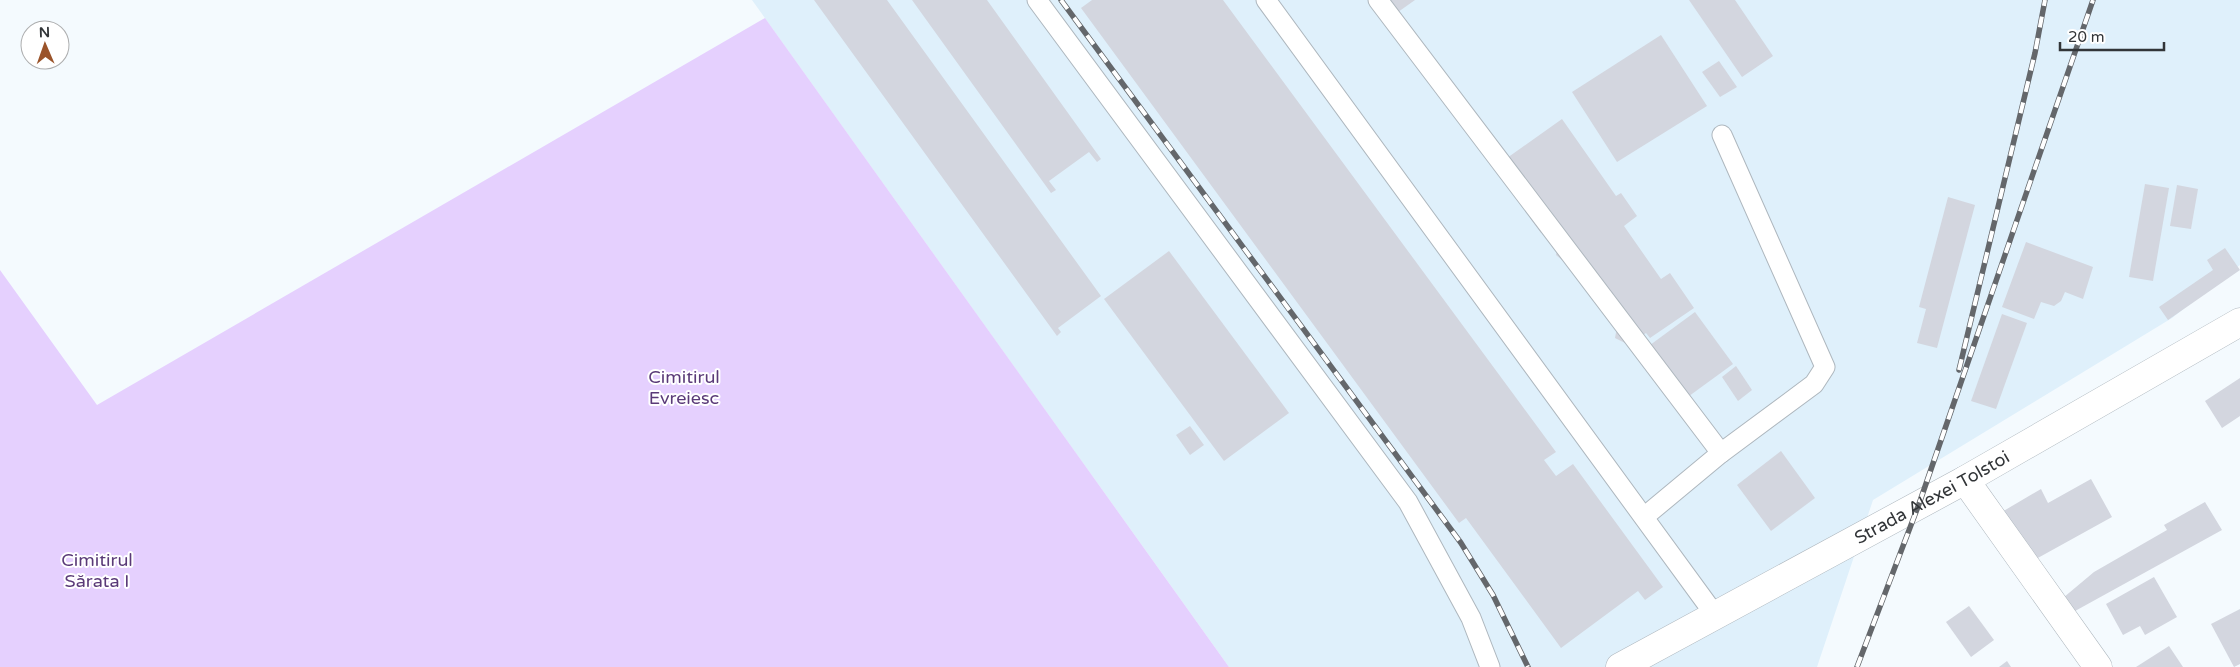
<svg xmlns="http://www.w3.org/2000/svg" width="2240" height="667" viewBox="0 0 2240 667" font-family="'Varela Round',sans-serif">
<style>
.built{fill:#dff0fb}
.green{fill:#e5d0fe}
.building{fill:#d3d6df}
.lines{fill:none;stroke-linecap:round;stroke-linejoin:round}
.service-casing{stroke:#aeb7be;stroke-width:21}
.minor-casing{stroke:#aeb7be;stroke-width:29}
.secondary-casing{stroke:#aeb7be;stroke-width:29}
.service{stroke:#fff;stroke-width:19}
.minor{stroke:#fff;stroke-width:28}
.secondary{stroke:#fff;stroke-width:28}
.rail-casing{stroke:#64676b;stroke-width:5.5}
.rail{stroke:#fff;stroke-width:4;stroke-dasharray:11;stroke-linecap:butt}
.labels{text-anchor:middle;stroke-width:4;stroke-linejoin:round;paint-order:stroke}
.park-label{font-size:18px;fill:#5a3a78;stroke:#fff}
.street-label{font-size:18px;fill:#323538;stroke:#fff}
</style>
<rect width="100%" height="100%" fill="#f4fafe"/>
<polygon class="built" points="752,0 2240,0 2240,265 2172,318 1873,500 1817,667 1229,667"/>
<polygon class="green" points="765,18 1229,667 0,667 0,270 97,405"/>
<g class="building">
<polygon points="814,0 887,0 1101,296 1058,328 1061,332 1057,336"/>
<polygon points="912,0 987,0 1101,159 1097,162 1089,152 1049,181 1056,190 1051,193"/>
<polygon points="1092,0 1223,0 1556,452 1544,460 1556,476 1573,464 1663,587 1645,600 1638,591 1561,648 1466,518 1459,523 1081,8"/>
<polygon points="1379,0 1415,0 1391,17"/>
<polygon points="1689,0 1735,0 1773,56 1742,77"/>
<polygon points="1661,35 1707,106 1617,162 1572,92"/>
<polygon points="1719,61 1737,87 1720,97 1702,72"/>
<polygon points="1562,119 1616,196 1621,193 1637,216 1624,226 1661,279 1670,273 1694,308 1650,338 1646,333 1629,345 1615,338 1617,327 1574,270 1556,255 1559,241 1555,223 1541,233 1530,218 1544,208 1507,158"/>
<polygon points="2145,184 2169,188 2153,281 2129,277"/>
<polygon points="2177,185 2198,189 2191,229 2170,226"/>
<polygon points="1948,197 1975,205 1937,348 1917,343 1926,309 1919,307"/>
<polygon points="2026,242 2093,267 2083,299 2065,292 2061,301 2054,306 2041,302 2034,319 2002,307"/>
<polygon points="2225,248 2240,270 2168,320 2159,307 2213,270 2207,260"/>
<polygon points="1169,251 1289,413 1224,461 1104,299"/>
<polygon points="1695,312 1733,364 1685,399 1646,348"/>
<polygon points="2002,314 2027,323 1996,409 1971,401"/>
<polygon points="1736,366 1752,390 1738,401 1722,377"/>
<polygon points="2240,378 2240,416 2222,428 2205,401"/>
<polygon points="1190,426 1204,445 1190,455 1176,435"/>
<polygon points="1781,451 1815,498 1771,531 1737,485"/>
<polygon points="2091,479 2112,517 2036,559 1995,516 2041,489 2048,503"/>
<polygon points="2205,502 2222,530 2066,616 2057,603 2094,572 2167,530 2164,525"/>
<polygon points="2154,577 2177,617 2145,635 2140,626 2123,635 2106,604"/>
<polygon points="1969,606 1994,640 1971,657 1946,622"/>
<polygon points="2240,609 2240,664 2234,667 2211,624"/>
<polygon points="2169,646 2183,667 2136,667"/>
<polygon points="2007,661 2011,667 1999,667"/>
</g>
<g class="lines">
<defs>
<g id="service">
<polyline points="1037,0 1408,502 1471,618 1490,667"/>
<polyline points="1266,0 1715,615"/>
<polyline points="1378,0 1721,453 1644,517"/>
<polyline points="1721,453 1814,384 1825,367 1722,135"/>
</g>
<polyline id="minor" points="1965,480 2098,667"/>
<g id="secondary">
<path id="s1" d="M1620,667l345,-187 275,-158"/>
</g>
</defs>
<use href="#service" class="service-casing"/>
<use href="#minor" class="minor-casing"/>
<use href="#secondary" class="secondary-casing"/>
<use href="#service" class="service"/>
<use href="#minor" class="minor"/>
<use href="#secondary" class="secondary"/>
<defs>
<g id="rail">
<polyline points="1061,0 1461,543 1493,595 1528,667"/>
<polyline points="1959,370 2035,53 2045,0"/>
<polyline points="1857,667 1919,504 2093,0"/>
</g>
</defs>
<use href="#rail" class="rail-casing"/>
<use href="#rail" class="rail"/>
</g>
<g class="labels">
<g class="park-label">
<text x="684" y="383">Cimitirul<tspan x="684" dy="21">Evreiesc</tspan></text>
<text x="97" y="566">Cimitirul<tspan x="97" dy="21">Sărata I</tspan></text>
</g>
<g class="street-label">
<text dy="6" stroke="none"><textPath href="#s1" startOffset="355">Strada Alexei Tolstoi</textPath></text>
</g>
</g>
<g transform="translate(45 45) rotate(358)"><circle r="24" fill="#ffffff" stroke="#adaeaf"/>
<path d="M0-4L9 19L0 12L-9 19Z" fill="#9a532a"/>
<text y="-8" font-size="14" font-weight="bold" text-anchor="middle" fill="#323538">N</text>
</g>
<path d="M2060 42v8h104v-8" fill="none" stroke="#323538" stroke-width="2.5"/>
<text x="2068" y="42" font-size="15" fill="#323538" stroke="#ffffff" stroke-width="4" paint-order="stroke">20 m</text>
</svg>
